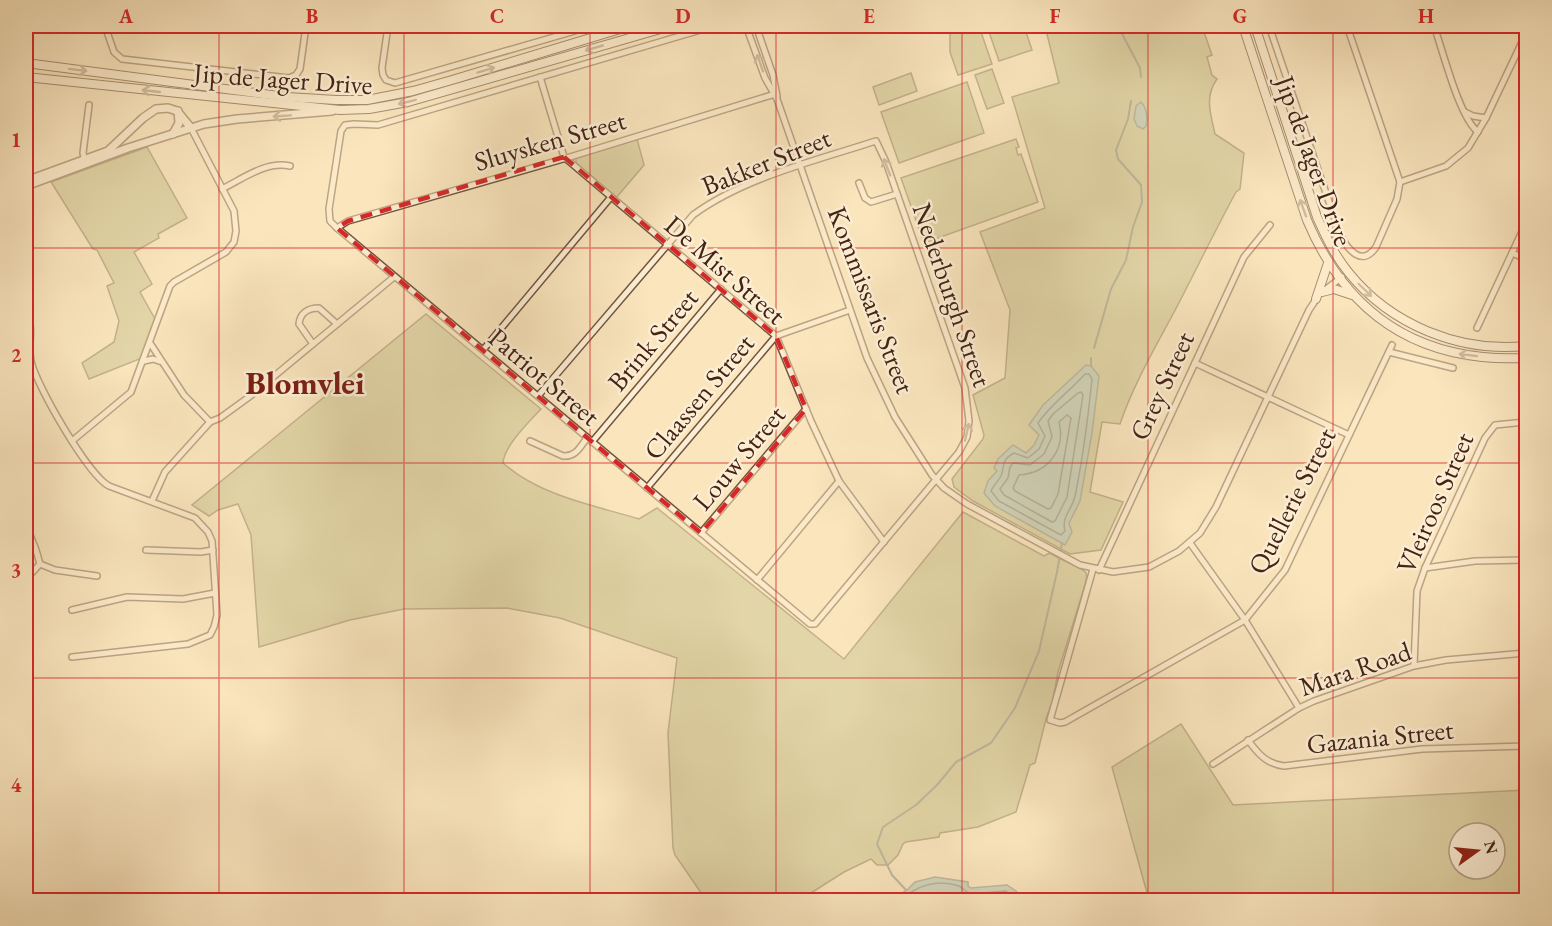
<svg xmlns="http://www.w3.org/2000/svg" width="1552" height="926" viewBox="0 0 1552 926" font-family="'EB Garamond',serif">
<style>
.green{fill:#c5c28c;stroke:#847250;stroke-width:1.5;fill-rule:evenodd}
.water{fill:#9fbeb6;stroke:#7b8076;stroke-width:1.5}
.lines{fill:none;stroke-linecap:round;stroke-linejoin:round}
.shore{stroke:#727066;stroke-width:1.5}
.stream{stroke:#7b8076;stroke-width:2}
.minor-casing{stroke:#72543f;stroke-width:8}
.tertiary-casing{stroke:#72543f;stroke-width:10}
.secondary-casing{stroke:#442315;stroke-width:10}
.minor{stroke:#fceed4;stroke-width:5}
.tertiary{stroke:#fceed4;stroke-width:7}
.secondary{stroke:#fceed4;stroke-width:8}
.oneway{stroke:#a08874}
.marked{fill:none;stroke:#d62828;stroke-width:4.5;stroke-dasharray:12 8;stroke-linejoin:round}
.grid{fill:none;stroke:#d62828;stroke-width:1.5;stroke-opacity:0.55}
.labels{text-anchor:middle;stroke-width:5;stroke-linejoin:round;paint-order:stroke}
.street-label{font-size:27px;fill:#442315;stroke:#fceed4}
.district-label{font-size:33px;font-weight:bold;fill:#7a1f14;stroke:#fceed4}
.neatline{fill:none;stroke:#d62828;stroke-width:2}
.grid-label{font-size:20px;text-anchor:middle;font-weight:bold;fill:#d62828}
</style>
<rect width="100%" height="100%" fill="#fae5bd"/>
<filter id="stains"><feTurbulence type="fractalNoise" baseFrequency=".00333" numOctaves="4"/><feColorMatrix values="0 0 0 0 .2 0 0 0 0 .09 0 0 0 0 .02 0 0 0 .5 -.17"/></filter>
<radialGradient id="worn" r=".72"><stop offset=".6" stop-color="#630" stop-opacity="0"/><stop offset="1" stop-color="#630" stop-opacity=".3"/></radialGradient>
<g class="green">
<polygon points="962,26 979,26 992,64 958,75 950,52 950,30"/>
<polygon points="987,26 1024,26 1032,50 999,61"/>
<path d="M1045,26h157l10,29 -5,2 5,18 5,4c-13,18 -6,36 -2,55l29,19 -4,36 -4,3c-18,33 -34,66 -51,99 -22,44 -49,86 -65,133l-18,-2 -12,70 33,10 -22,48 -31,4 -97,-53 -19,-14 -2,-8 31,-40 1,-4 -11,-40 32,-17 5,-68 -30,-78 65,-24 -33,-111 47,-14z"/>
<polygon points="992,69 1004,103 987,109 975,75"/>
<polygon points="911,73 917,91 879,105 873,87"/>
<polygon points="967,82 984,133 899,163 881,112"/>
<polygon points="637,139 644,165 616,198 576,163 576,158"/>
<polygon points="1016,139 1019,147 1016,148 1018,155 1021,154 1038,202 924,243 901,178"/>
<polygon points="147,147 187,218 158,234 159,238 134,252 152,284 140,292 155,319 142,358 89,379 82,363 114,342 119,321 107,286 114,283 97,250 93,249 51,182"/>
<path d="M426,314l115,95c-12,13 -37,37 -38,54 37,33 90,42 136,56l18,-11 187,151 119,-147 81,44 6,-3c7,6 33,14 36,20 2,4 -1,10 -2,15l-26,84 -5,27 -7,20 -11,44 -5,2 -14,47 -38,15 -38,6 -1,4 -33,5 -3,2 -5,11 -10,10h-11l-6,-6 -27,13 -44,28h-94l-31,-45 -2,-7 -5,-115 9,-75 -117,-40 -53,-10 -103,1 -54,11 -91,27 -8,-112 -13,-31 -20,6 -9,6 -17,-11z"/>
<path d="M1181,724l52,81 293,-15v110h-377l-37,-133zM1459,833h36v36h-36z"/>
</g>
<g class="water">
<path d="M1141,102c6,6 7,16 5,24l-3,3 -6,-3 -3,-7 2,-13z"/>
<polygon points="1086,365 1091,366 1099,376 1092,433 1080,501 1069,523 1072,532 1065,545 995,506 984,493 988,481 997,471 994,468 998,459 1013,445 1026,453 1034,445 1039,435 1029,425 1043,405"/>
<polygon points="935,877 968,882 968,886 971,888 1007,885 1016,891 1024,900 896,900 896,897 908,889 915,882"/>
</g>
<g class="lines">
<g class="shore">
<path d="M1085,374h4l3,5c-4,39 -9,79 -17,117 -3,14 -14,21 -10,35l-4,4 -62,-34 -8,-10c3,-7 10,-12 11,-18 3,-11 0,-13 12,-20l14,5 11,-9 6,-13 -7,-13c13,-19 32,-32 47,-49z"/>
<polygon points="1078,393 1081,392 1083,395 1067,497 1055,521 1052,522 1004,495 1000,489 1008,478 1010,467 1013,463 1030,465 1044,454 1052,437 1048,421 1053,414"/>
<path d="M1067,415l4,3 -13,76 -7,14 -3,1 -33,-18 -2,-3 6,-13c29,-2 47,-25 40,-53z"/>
<path d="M902,900c14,-15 36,-21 57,-14 4,2 7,6 11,8l36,-3 11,9"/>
</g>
<g class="stream">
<polyline points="1118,26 1140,68 1141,77"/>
<polyline points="1094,348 1111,289 1126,260 1133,227 1142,202 1141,185 1118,159 1116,150 1128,119 1131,101"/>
<polyline points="1091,366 1091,358"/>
<polyline points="906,890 892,875 877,844 883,827 916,805 937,785 956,762 991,743 1015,708 1039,651 1057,572 1062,543"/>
</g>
<defs>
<g id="minor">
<polyline points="105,26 114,52 122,59 289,78 296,75 300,69 306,26"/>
<polyline points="388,26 382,68 383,75 386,80 395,83 592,26"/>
<polyline points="746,26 765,78 777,99 867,358 895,417 932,475 944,488 967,504 1080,565 1113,572 1149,567 1179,551 1200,533 1216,507 1309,310 1317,298"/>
<polyline points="756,26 773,75 777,96"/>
<path d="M1269,26l71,208c7,15 22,34 36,13l21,-48 3,-17 -53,-156"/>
<path d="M1434,26c9,25 25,91 44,106"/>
<polyline points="26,33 28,41"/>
<polyline points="540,77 564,157 776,336 811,421 839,481 884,542"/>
<polyline points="1465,112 1473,116 1486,118"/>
<polyline points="85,162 83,153 89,105"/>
<polyline points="1400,182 1446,166 1468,148 1486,118 1523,40 1524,26"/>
<polyline points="859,183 865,198 871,202 897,194"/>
<path d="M222,189c22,-11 44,-28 68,-23"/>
<polyline points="337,228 348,221 570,157 775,94"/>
<polyline points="1512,253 1526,259"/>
<polyline points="1325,290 1342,277"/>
<path d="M26,311c9,20 1,31 5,50 5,24 57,114 78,125l86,32 13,14 4,9 5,74 -3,12 -4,8 -22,9 -116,13"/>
<polyline points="1477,328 1526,223"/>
<polyline points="150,343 184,395 210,422"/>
<path d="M313,344l-14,-20c1,-11 9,-16 20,-16l18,16"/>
<polyline points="483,350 611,197"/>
<polyline points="1389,352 1453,368"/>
<polyline points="144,361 153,359 162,362"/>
<polyline points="1195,363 1349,435"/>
<path d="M538,396l155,-181c50,-37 124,-55 183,-74l10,21 79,226 4,33 -2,16 -8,15 -144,172h-5l-473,-396 -7,-7 -1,-12 12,-78 4,-6 9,-1 24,1 336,-99"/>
<polyline points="72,441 131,392 170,286 174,282 226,252 234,242 236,231 234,211 191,128"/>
<path d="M530,441l33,15c13,1 17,-9 24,-18"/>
<polyline points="592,442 721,289"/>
<polyline points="647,488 776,336 850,310"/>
<polyline points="152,501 165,472 210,422 220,418 249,397 394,277"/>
<polyline points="26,525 36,550 40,564"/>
<polyline points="701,533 806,409"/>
<polyline points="1190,543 1245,620 1299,708"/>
<polyline points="146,550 201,552 213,550"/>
<polyline points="40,564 55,570 97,576"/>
<polyline points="1425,568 1475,561 1526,560"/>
<polyline points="1093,569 1050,720 1060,723 1065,722 1245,620 1285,570 1392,345"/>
<polyline points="1099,570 1244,257 1270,225"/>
<polyline points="26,579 40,564"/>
<polyline points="757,580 839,481"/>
<polyline points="72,610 127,597 183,599 215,593"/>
<polyline points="1414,666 1417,591 1425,568 1485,438 1495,425 1526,422"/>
<path d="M1248,740c10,14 19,24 36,26l138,-17 104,-3"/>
<polyline points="1213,764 1299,708 1314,701 1414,666 1446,660 1526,653"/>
</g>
<g id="tertiary">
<polyline points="173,134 179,123 178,111"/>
<polyline points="26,181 108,151 143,118 156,109 168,108 177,111 191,128"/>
<polyline points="26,186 128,148 204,124 237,119 332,111"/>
</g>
<g id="secondary">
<path d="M1243,26l64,194c41,97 114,143 219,138"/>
<path d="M1255,26l62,191c9,20 18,39 32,56 42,52 111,80 177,73"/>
<polyline points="26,63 287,97 336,100 367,100 413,91 452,80 630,26"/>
<polyline points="26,77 340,110 369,109 408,102 671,26"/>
<polyline points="1322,292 1334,289 1352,295"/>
<polyline points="1316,299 1328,263"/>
</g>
</defs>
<use href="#minor" class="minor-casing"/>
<use href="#tertiary" class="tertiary-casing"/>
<use href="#secondary" class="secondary-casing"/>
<use href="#minor" class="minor"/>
<use href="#tertiary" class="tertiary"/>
<use href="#secondary" class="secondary"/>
</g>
<defs><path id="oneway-shaft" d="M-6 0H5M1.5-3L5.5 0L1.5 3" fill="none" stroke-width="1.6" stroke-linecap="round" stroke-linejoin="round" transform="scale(1.5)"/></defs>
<g class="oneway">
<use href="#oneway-shaft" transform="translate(594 48) rotate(164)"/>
<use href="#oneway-shaft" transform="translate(760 63) rotate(-110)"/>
<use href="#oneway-shaft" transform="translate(78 70) rotate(7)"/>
<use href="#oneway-shaft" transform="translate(486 70) rotate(-17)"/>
<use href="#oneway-shaft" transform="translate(151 91) rotate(-174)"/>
<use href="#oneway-shaft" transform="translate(407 102) rotate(166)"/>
<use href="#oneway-shaft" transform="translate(282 116) rotate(176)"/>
<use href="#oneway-shaft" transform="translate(887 167) rotate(-111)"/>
<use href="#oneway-shaft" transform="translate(1303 208) rotate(-110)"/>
<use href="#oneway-shaft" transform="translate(1365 290) rotate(44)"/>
<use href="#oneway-shaft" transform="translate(1468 355) rotate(-173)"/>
<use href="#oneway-shaft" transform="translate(967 432) rotate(-77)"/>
</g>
<path d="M0 0H1552V926H0ZM564,157l212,179 30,73 -105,124 -364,-305 11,-7z" fill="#fae5bd" fill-opacity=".55" fill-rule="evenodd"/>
<path class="marked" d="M564,157l212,179 30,73 -105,124 -364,-305 11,-7z"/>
<path class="grid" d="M219,26v874M404,26v874M590,26v874M776,26v874M962,26v874M1148,26v874M1333,26v874M26,248h1500M26,463h1500M26,678h1500"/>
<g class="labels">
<g class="street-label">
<text transform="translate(283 79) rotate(4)" y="9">Jip de Jager Drive</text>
<text transform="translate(550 141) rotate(-16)" y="9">Sluysken Street</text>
<text transform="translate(1314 161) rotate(70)" y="9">Jip de Jager Drive</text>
<text transform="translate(766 162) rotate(-22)" y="9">Bakker Street</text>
<text transform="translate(725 270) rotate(41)" y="9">De Mist Street</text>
<text transform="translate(952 295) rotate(71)" y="9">Nederburgh Street</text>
<text transform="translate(871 300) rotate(69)" y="9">Kommissaris Street</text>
<text transform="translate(653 340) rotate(-50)" y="9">Brink Street</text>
<text transform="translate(544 377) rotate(40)" y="9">Patriot Street</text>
<text transform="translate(1162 386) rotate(-65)" y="9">Grey Street</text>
<text transform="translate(699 397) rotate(-50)" y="9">Claassen Street</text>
<text transform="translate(739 458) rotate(-50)" y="9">Louw Street</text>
<text transform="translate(1292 501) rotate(-63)" y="9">Quellerie Street</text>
<text transform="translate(1435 503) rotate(-66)" y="9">Vleiroos Street</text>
<text transform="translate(1355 669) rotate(-19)" y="9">Mara Road</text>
<text transform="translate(1380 737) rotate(-6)" y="9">Gazania Street</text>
</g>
<g class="district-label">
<text x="305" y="394">Blomvlei</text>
</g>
</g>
<rect width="1552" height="926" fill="none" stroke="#fae5bd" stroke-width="66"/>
<g transform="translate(1477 851) rotate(75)"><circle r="28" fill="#fceed4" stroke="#b29d88" stroke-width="1.5"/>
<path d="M0-4.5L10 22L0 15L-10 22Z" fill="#8f2418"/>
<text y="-9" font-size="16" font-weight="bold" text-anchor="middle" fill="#442315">N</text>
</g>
<rect x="33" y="33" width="1486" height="860" class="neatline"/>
<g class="grid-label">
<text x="126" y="23">A</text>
<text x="312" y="23">B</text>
<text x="497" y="23">C</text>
<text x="683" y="23">D</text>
<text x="869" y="23">E</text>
<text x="1055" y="23">F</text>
<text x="1240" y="23">G</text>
<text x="1426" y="23">H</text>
<text x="16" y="147">1</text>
<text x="16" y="362">2</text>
<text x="16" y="577">3</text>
<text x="16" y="792">4</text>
</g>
<rect width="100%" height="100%" filter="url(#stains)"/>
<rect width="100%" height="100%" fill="url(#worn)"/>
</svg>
